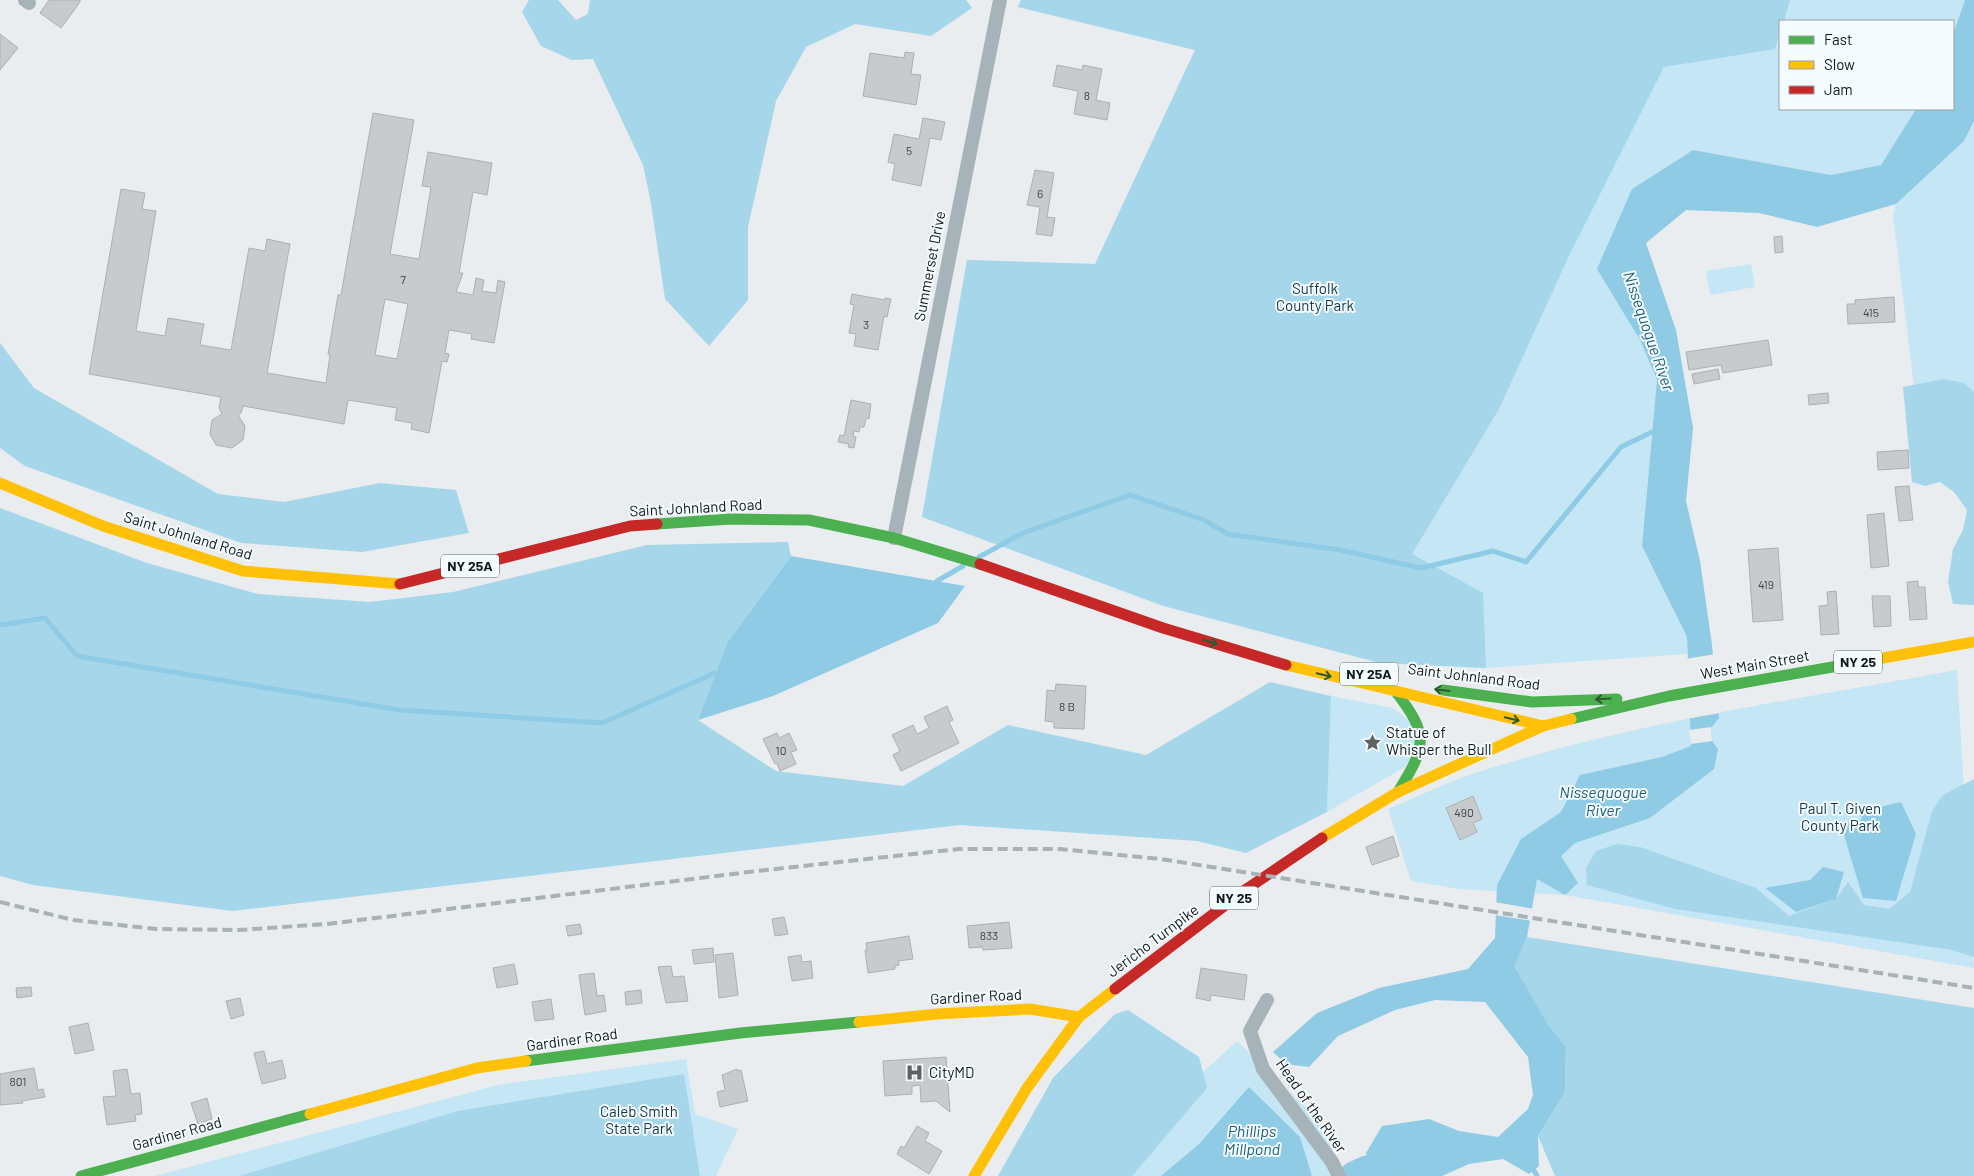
<svg xmlns="http://www.w3.org/2000/svg" width="1974" height="1176" viewBox="0 0 1974 1176" font-family="Barlow,sans-serif">
<style>
.green{fill:#c5e6f5}
.forest{fill:#a6d6ea}
.water{fill:#8fcbe4}
.pier{fill:#e9edef}
.lines{fill:none;stroke-linecap:round;stroke-linejoin:round}
.stream{stroke:#8fcbe4;stroke-width:5}
.river{stroke:#8fcbe4;stroke-width:29}
.building{fill:#c8cbcd;stroke:#adb0b1;fill-rule:evenodd}
.street{stroke:#a6b4ba;stroke-width:14}
.fast{stroke:#4caf50;stroke-width:11}
.slow{stroke:#ffc107;stroke-width:11}
.jam{stroke:#c62828;stroke-width:11}
.rail{stroke:#a8b1b5;stroke-width:4;stroke-dasharray:10 5;stroke-linecap:butt}
.oneway{stroke:#2d5b31}
.labels{text-anchor:middle;stroke-width:4;stroke-linejoin:round;paint-order:stroke}
.number-label{font-size:12px;fill:#414445}
.shield{fill:#f4fbfe;stroke:#575b5d;stroke-width:1}
.shield-label{font-size:14px;font-weight:bold;fill:#141718}
.street-label{font-size:15px;fill:#141718;stroke:#f4fbfe}
.park-label{font-size:15px;fill:#123847;stroke:#f4fbfe}
.poi-label{font-size:15px;fill:#141718;stroke:#f4fbfe;text-anchor:start}
.water-label{font-size:16px;font-style:italic;fill:#1e5f78;stroke:#f4fbfe}
</style>
<rect width="100%" height="100%" fill="#e9edef"/>
<g class="green">
<polygon points="1021,0 1965,0 1953,34 1953,21 1780,21 1780,109 1916,109 1881,165 1831,175 1693,150 1632,189 1640,340 1657,380 1642,546 1687,637 1687,654 1486,668 1380,663 1163,606 922,517 967,260 1095,264 1195,50 1018,7"/>
<polygon points="1974,121 1974,447 1925,477 1893,215 1896,204 1964,141"/>
<polygon points="1751,264 1755,287 1710,295 1706,271"/>
<path d="M1957,670l17,298 -409,-73 -106,-6 -48,-8 -23,-72c29,-12 57,-26 87,-36 153,-50 324,-74 482,-103z"/>
<polygon points="1331,696 1393,708 1412,723 1418,747 1405,767 1327,812"/>
<polygon points="1237,1041 1312,1114 1327,1137 1342,1176 1092,1176 1103,1163"/>
<polygon points="686,1059 695,1114 738,1129 716,1176 155,1176 498,1085"/>
</g>
<g class="forest">
<polygon points="529,0 558,0 576,20 588,14 590,0 966,0 972,8 931,36 855,24 806,47 776,101 748,227 748,300 709,346 665,299 651,203 643,165 593,59 572,60 541,46 522,12"/>
<polygon points="1021,0 1790,0 1784,21 1780,21 1780,31 1775,49 1664,67 1568,258 1499,409 1412,554 1483,593 1486,668 1380,663 1164,606 922,517 967,260 1095,264 1195,50 1018,7"/>
<polygon points="0,343 34,388 218,494 284,502 380,483 456,490 469,533 362,552 241,543 25,466 0,448"/>
<polygon points="1944,379 1964,383 1974,392 1974,605 1953,604 1948,582 1953,549 1963,530 1967,510 1954,492 1940,482 1925,486 1912,482 1903,387"/>
<polygon points="0,508 147,563 258,594 370,602 453,592 647,545 788,542 791,556 727,643 698,720 776,771 903,786 1008,725 1146,755 1270,682 1331,696 1327,812 1246,853 1197,841 960,825 232,911 33,885 0,876"/>
<polygon points="1974,779 1974,957 1952,950 1675,909 1587,885 1586,868 1596,851 1617,844 1640,847 1756,888 1789,916 1836,899 1848,882 1864,905 1889,909 1910,892 1932,811 1943,795"/>
<polygon points="1527,937 1974,1008 1974,1176 1555,1176 1538,1136 1565,1092 1566,1047 1547,1023 1513,966"/>
<polygon points="1128,1010 1199,1057 1207,1088 1132,1176 998,1176 1053,1078 1115,1014"/>
<polygon points="684,1074 700,1176 239,1176 458,1111"/>
</g>
<g class="water">
<polygon points="1965,0 1974,0 1974,121 1964,141 1896,204 1817,227 1759,213 1686,210 1646,243 1676,330 1693,428 1686,501 1700,561 1712,645 1719,718 1711,728 1712,741 1718,749 1714,769 1650,818 1575,843 1561,856 1578,883 1565,895 1537,879 1527,937 1514,966 1547,1023 1566,1047 1565,1092 1538,1136 1539,1166 1529,1174 1503,1159 1469,1164 1442,1176 1379,1176 1373,1171 1366,1153 1382,1126 1429,1119 1459,1131 1498,1137 1528,1109 1533,1095 1528,1057 1485,1002 1435,1000 1395,1010 1338,1036 1309,1067 1286,1064 1273,1052 1317,1013 1379,988 1468,969 1495,938 1497,885 1521,839 1561,812 1580,775 1662,757 1691,746 1687,637 1642,546 1657,380 1640,340 1597,269 1632,189 1693,150 1831,175 1881,165 1916,109 1953,109 1953,34"/>
<polygon points="791,556 965,586 938,623 773,696 698,720 727,643"/>
<polygon points="1901,802 1916,834 1896,901 1863,898 1840,822 1861,820 1863,811"/>
<polygon points="1823,867 1844,872 1836,899 1796,912 1765,888 1810,880"/>
<polygon points="1249,1087 1300,1137 1312,1176 1161,1176 1199,1144"/>
</g>
<g class="pier">
<polygon points="1716,654 1720,713 1686,719 1685,659"/>
<polygon points="1711,727 1712,741 1691,744 1689,730"/>
<polygon points="1494,902 1534,909 1532,921 1494,915"/>
</g>
<g class="lines">
<g class="stream">
<polyline points="979,557 1023,533 1130,495 1204,520 1228,534 1340,550 1421,568 1493,551 1526,562 1621,447 1652,432 1657,432"/>
<polyline points="937,581 963,566"/>
<polyline points="0,625 45,618 77,656 399,710 602,723 715,673"/>
<polyline points="1531,1165 1537,1176"/>
</g>
<polyline class="river" points="1354,1176 1367,1170 1409,1159"/>
</g>
<g class="building">
<polygon points="49,0 80,0 80,2 61,28 40,13"/>
<polygon points="0,34 18,48 0,70"/>
<polygon points="905,52 914,53 911,74 921,75 916,105 863,96 870,53 904,58"/>
<polygon points="1057,65 1082,70 1083,65 1102,69 1096,100 1110,103 1107,120 1074,114 1078,91 1053,86"/>
<path d="M373,113l41,7 -24,134 29,5 12,-72 -9,-1 6,-34 64,11 -5,32 -14,-3 -14,81h4l-7,19 17,3 3,-17 8,2 -2,11 14,2 2,-13 7,2 -11,61 -23,-4 1,-5 -23,-4 -4,23 4,1 -2,8 -5,-1 -13,72 -18,-4 1,-6 -17,-3 2,-12 -49,-8 -4,24 -101,-18 -2,7 -3,2 7,11 -2,14 -11,8 -16,-3 -6,-11 2,-14 10,-6 -3,-6 2,-11 -132,-23 32,-185 24,4 -3,16 14,2 -20,120 29,5 3,-18 36,6 -4,21 31,5 18,-102 16,3 2,-12 23,5 -23,129 59,10 4,-28 -2,-1 10,-59h3zM385,299l23,5 -11,55 -22,-4z"/>
<polygon points="923,118 945,122 941,140 930,138 921,186 892,180 895,164 888,162 894,134 919,139"/>
<polygon points="1035,170 1054,173 1047,217 1055,218 1052,236 1036,234 1040,207 1027,205"/>
<polygon points="1782,236 1783,252 1775,253 1774,237"/>
<polygon points="852,294 885,300 885,298 891,299 887,317 884,316 878,350 854,346 856,334 849,333 854,305 850,304"/>
<polygon points="1894,297 1895,322 1848,324 1847,304 1855,304 1855,300"/>
<polygon points="1768,340 1772,365 1723,373 1721,365 1689,370 1686,352"/>
<polygon points="1718,369 1720,379 1694,384 1692,374"/>
<polygon points="1828,393 1829,403 1809,405 1808,395"/>
<polygon points="851,400 871,404 869,419 866,418 864,427 860,427 859,432 854,431 853,436 856,437 854,448 848,447 849,444 838,442 840,435 844,436"/>
<polygon points="1908,450 1909,468 1878,470 1877,452"/>
<polygon points="1909,486 1913,520 1899,521 1895,487"/>
<polygon points="1884,513 1889,566 1871,568 1867,515"/>
<polygon points="1778,548 1783,620 1753,622 1748,550"/>
<polygon points="1918,581 1918,587 1925,587 1927,619 1910,620 1907,582"/>
<polygon points="1836,591 1839,634 1821,635 1819,606 1828,605 1827,592"/>
<polygon points="1872,596 1890,596 1891,626 1874,627"/>
<polygon points="1056,684 1086,686 1084,729 1054,728 1054,722 1045,721 1047,690 1055,691"/>
<polygon points="947,706 953,720 949,722 959,743 901,771 893,755 900,751 892,735 913,725 917,734 929,728 924,717"/>
<polygon points="777,733 779,738 789,733 797,750 791,752 796,764 780,771 777,763 775,764 763,739"/>
<polygon points="1473,796 1482,819 1473,823 1477,832 1460,840 1446,808"/>
<polygon points="1393,836 1399,856 1372,865 1366,847"/>
<polygon points="784,917 788,934 775,936 772,919"/>
<polygon points="1009,922 1012,948 983,950 982,947 969,948 967,926"/>
<polygon points="580,924 582,934 568,936 566,926"/>
<polygon points="909,936 913,959 898,961 899,965 895,966 895,969 868,973 865,950 867,950 866,943"/>
<polygon points="713,948 714,962 694,964 692,950"/>
<polygon points="733,953 738,995 719,998 715,955"/>
<polygon points="801,955 802,962 811,961 813,978 792,981 788,957"/>
<polygon points="514,964 518,984 497,988 493,968"/>
<polygon points="671,966 673,977 684,976 688,1001 666,1003 658,967"/>
<polygon points="1201,968 1247,975 1244,1000 1211,995 1210,1001 1196,998"/>
<polygon points="594,973 597,996 604,995 606,1011 585,1015 579,975"/>
<polygon points="31,987 32,996 17,998 16,988"/>
<polygon points="641,990 642,1003 626,1005 625,992"/>
<polygon points="240,998 244,1015 231,1019 226,1001"/>
<polygon points="551,999 554,1019 535,1021 532,1002"/>
<polygon points="88,1023 94,1050 75,1054 69,1027"/>
<polygon points="264,1051 267,1064 282,1060 286,1078 262,1084 254,1053"/>
<polygon points="946,1057 950,1112 936,1101 921,1102 920,1085 912,1086 912,1094 885,1096 883,1061"/>
<polygon points="34,1068 38,1090 43,1089 45,1097 22,1101 23,1103 0,1105 0,1074"/>
<polygon points="127,1069 131,1094 140,1093 142,1114 135,1115 136,1121 107,1125 103,1097 116,1096 113,1071"/>
<polygon points="737,1069 738,1071 741,1070 748,1101 720,1107 717,1092 725,1090 722,1075"/>
<polygon points="207,1098 212,1119 198,1124 191,1103"/>
<polygon points="917,1126 929,1133 925,1141 942,1151 929,1174 897,1154 901,1146 904,1148"/>
</g>
<g class="lines">
<g class="street">
<polyline points="25,0 29,3"/>
<polyline points="894,538 1000,0"/>
<polyline points="1267,1000 1250,1031 1263,1069 1332,1162 1339,1176"/>
</g>
<g class="fast">
<polyline points="657,524 731,519 809,520 894,538 980,564"/>
<polyline points="1443,690 1532,702 1617,699"/>
<path d="M1396,692c34,44 30,54 2,100"/>
<polyline points="1571,719 1669,696 1866,661"/>
<polyline points="526,1061 740,1033 859,1022"/>
<polyline points="81,1176 310,1114"/>
</g>
<g class="slow">
<polyline points="0,483 103,526 243,571 400,584"/>
<polyline points="1866,661 1974,642"/>
<polyline points="1286,665 1543,726"/>
<polyline points="1322,838 1398,792 1543,726 1571,719"/>
<polyline points="859,1022 937,1014 1030,1009 1079,1017"/>
<polyline points="310,1114 477,1068 526,1061"/>
<polyline points="974,1176 1027,1088 1079,1017 1115,989"/>
</g>
<g class="jam">
<polyline points="980,564 1163,628 1286,665"/>
<polyline points="400,584 630,526 657,524"/>
<polyline points="1115,989 1245,890 1322,838"/>
</g>
<polyline class="rail" points="0,902 73,920 156,929 239,930 327,924 757,871 959,849 1060,849 1161,859 1974,988"/>
</g>
<defs><path id="oneway-shaft" d="M-6 0H5M1.5-3L5.5 0L1.5 3" fill="none" stroke-width="1.6" stroke-linecap="round" stroke-linejoin="round" transform="scale(1.25)"/></defs>
<g class="oneway">
<use href="#oneway-shaft" transform="translate(1210 642) rotate(17)"/>
<use href="#oneway-shaft" transform="translate(1324 675) rotate(13)"/>
<use href="#oneway-shaft" transform="translate(1442 690) rotate(-173)"/>
<use href="#oneway-shaft" transform="translate(1603 699) rotate(177)"/>
<use href="#oneway-shaft" transform="translate(1512 719) rotate(13)"/>
</g>
<defs>
<symbol id="sight-bare" viewBox="-9 -9 18 18"><path d="M0-6L1.8-2.2L6-1.7L2.9 1.2L3.7 5.4L0 3.3L-3.7 5.4L-2.9 1.2L-6-1.7L-1.8-2.2Z" fill="#5f6263" stroke="#f4fbfe" stroke-width="2.5" paint-order="stroke"/></symbol>
<symbol id="hospital-bare" viewBox="-9 -9 18 18"><path d="M-5-5h3v3.5h4V-5h3V5h-3V1.5h-4V5h-3Z" fill="#5f6263" stroke="#f4fbfe" stroke-width="2.5" paint-order="stroke"/></symbol>
</defs>
<g fill-rule="evenodd">
<use href="#sight-bare" x="1360" y="730" width="25" height="25"/>
<use href="#hospital-bare" x="902" y="1060" width="25" height="25"/>
</g>
<g class="labels">
<g class="number-label">
<text x="1087" y="100">8</text>
<text x="909" y="155">5</text>
<text x="1040" y="198">6</text>
<text x="403" y="284">7</text>
<text x="1871" y="317">415</text>
<text x="866" y="329">3</text>
<text x="1766" y="589">419</text>
<text x="1067" y="711">8 B</text>
<text x="781" y="755">10</text>
<text x="1464" y="817">490</text>
<text x="989" y="940">833</text>
<text x="18" y="1086">801</text>
</g>
<g class="shield">
<rect x="441" y="554.5" width="58" height="23" rx="4"/>
<rect x="1834" y="650.5" width="48" height="23" rx="4"/>
<rect x="1340" y="662.5" width="58" height="23" rx="4"/>
<rect x="1210" y="886.5" width="48" height="23" rx="4"/>
</g>
<g class="shield-label">
<text x="470" y="571">NY 25A</text>
<text x="1858" y="667">NY 25</text>
<text x="1369" y="679">NY 25A</text>
<text x="1234" y="903">NY 25</text>
</g>
<g class="street-label">
<text transform="translate(930 266) rotate(-79)" y="5">Summerset Drive</text>
<text transform="translate(696 508) rotate(-3)" y="5">Saint Johnland Road</text>
<text transform="translate(188 536) rotate(17)" y="5">Saint Johnland Road</text>
<text transform="translate(1755 665) rotate(-10)" y="5">West Main Street</text>
<text transform="translate(1474 677) rotate(7)" y="5">Saint Johnland Road</text>
<text transform="translate(1153 941) rotate(-37)" y="5">Jericho Turnpike</text>
<text transform="translate(976 997) rotate(-3)" y="5">Gardiner Road</text>
<text transform="translate(572 1040) rotate(-8)" y="5">Gardiner Road</text>
<text transform="translate(1311 1106) rotate(55)" y="5">Head of the River</text>
<text transform="translate(177 1134) rotate(-15)" y="5">Gardiner Road</text>
</g>
<g class="park-label">
<text x="1315" y="294">Suffolk<tspan x="1315" dy="17">County Park</tspan></text>
<text x="1840" y="814">Paul T. Given<tspan x="1840" dy="17">County Park</tspan></text>
<text x="639" y="1117">Caleb Smith<tspan x="639" dy="17">State Park</tspan></text>
</g>
<g class="poi-label">
<text x="1386" y="738">Statue of<tspan x="1386" dy="17">Whisper the Bull</tspan></text>
<text x="929" y="1078">CityMD</text>
</g>
<g class="water-label">
<text transform="translate(1649 331) rotate(71)" y="6">Nissequogue River</text>
<text x="1603" y="798">Nissequogue<tspan x="1603" dy="18">River</tspan></text>
<text x="1252" y="1137">Phillips<tspan x="1252" dy="18">Millpond</tspan></text>
</g>
</g>
<rect x="1779" y="20" width="175" height="90" fill="#f4fbfe" stroke="#9aa0a2"/>
<rect x="1789" y="36" width="25" height="8" fill="#4caf50" stroke="#9aa0a2"/>
<text x="1824" y="45" font-size="15" fill="#141718">Fast</text>
<rect x="1789" y="61" width="25" height="8" fill="#ffc107" stroke="#9aa0a2"/>
<text x="1824" y="70" font-size="15" fill="#141718">Slow</text>
<rect x="1789" y="86" width="25" height="8" fill="#c62828" stroke="#9aa0a2"/>
<text x="1824" y="95" font-size="15" fill="#141718">Jam</text>
</svg>
